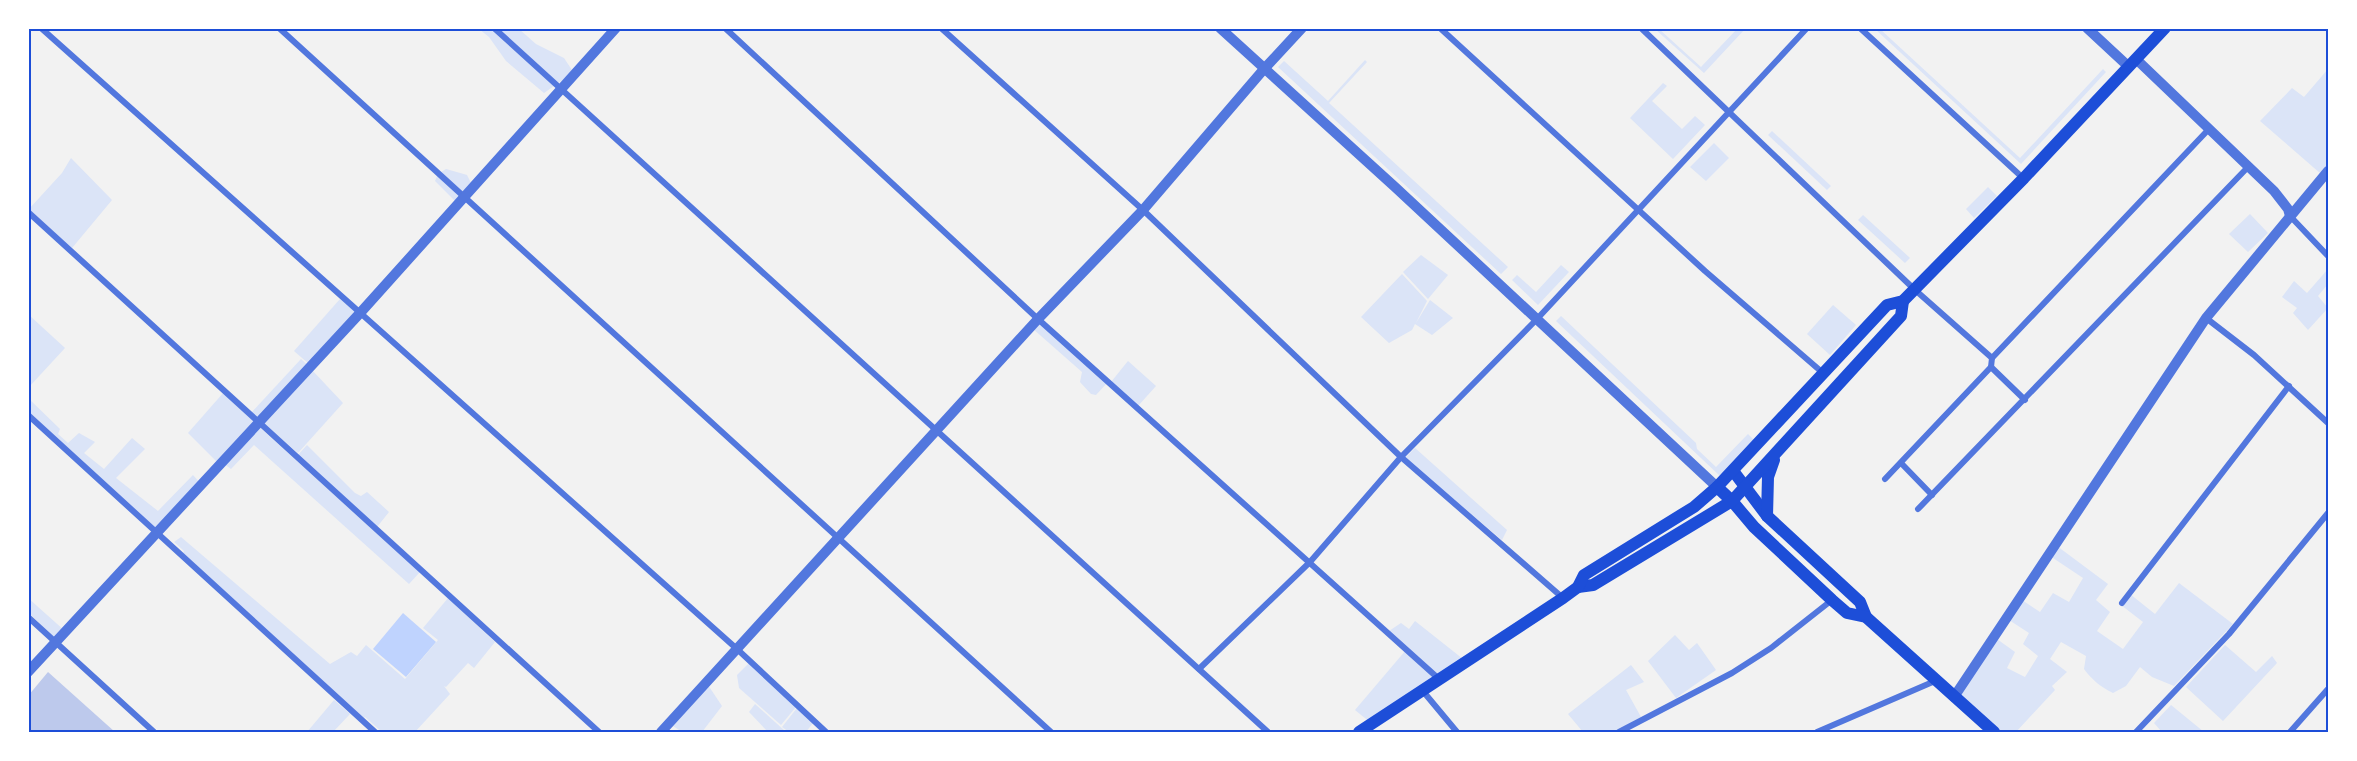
<svg xmlns="http://www.w3.org/2000/svg" width="2357" height="761" viewBox="0 0 2357 761" font-family="'Nunito Sans',sans-serif">
<style>
.green{fill:#dbe4f7}
.water{fill:#bfd3fe}
.building{fill:#bdc9ec}
.lines{fill:none;stroke-linecap:round;stroke-linejoin:round}
.minor{stroke:#5277de;stroke-width:6}
.tertiary{stroke:#5277de;stroke-width:10}
.secondary{stroke:#1d4ed8;stroke-width:12}
.neatline{fill:none;stroke:#1d4ed8;stroke-width:2}
</style>
<rect width="100%" height="100%" fill="#f2f2f2"/>
<g class="green">
<polygon points="479,29 519,29 536,44 564,58 572,70 564,79 544,93 506,61 489,37"/>
<polygon points="1655,29 1659,29 1701,67 1737,29 1745,29 1704,73"/>
<polygon points="1875,29 1880,29 2020,158 2103,69 2106,72 2021,164"/>
<polygon points="1365,60 1367,62 1329,103 1508,267 1501,274 1278,67 1284,61 1328,101"/>
<polygon points="2328,69 2328,165 2321,174 2260,121 2292,88 2304,97"/>
<polygon points="1663,83 1667,86 1652,101 1682,129 1695,116 1705,125 1673,159 1630,118"/>
<polygon points="1772,131 1831,186 1827,190 1768,135"/>
<polygon points="1714,143 1729,158 1706,181 1690,167"/>
<polygon points="71,158 112,200 72,248 29,209 62,173"/>
<polygon points="446,169 467,175 471,183 456,202 435,181 438,174"/>
<polygon points="1988,187 1997,196 1974,218 1966,209"/>
<polygon points="2250,214 2268,233 2248,252 2229,234"/>
<polygon points="1863,215 1910,258 1905,263 1858,220"/>
<polygon points="1421,255 1448,275 1428,299 1403,272"/>
<polygon points="1561,265 1569,272 1538,305 1512,280 1517,275 1536,292"/>
<polygon points="2328,269 2328,284 2318,296 2328,308 2308,330 2293,313 2297,308 2282,297 2294,281 2307,293"/>
<polygon points="1402,274 1427,301 1416,323 1430,300 1453,318 1432,335 1415,324 1412,330 1389,343 1361,317"/>
<polygon points="340,299 356,312 309,364 294,351"/>
<polygon points="1833,305 1856,325 1830,355 1807,334"/>
<polygon points="29,315 65,348 29,387"/>
<polygon points="1561,316 1696,443 1697,449 1716,467 1748,434 1754,440 1720,476 1556,321"/>
<polygon points="1039,320 1107,383 1096,395 1091,394 1080,382 1082,372 1032,328"/>
<polygon points="301,359 309,366 258,420 251,413"/>
<polygon points="1128,361 1156,386 1138,406 1111,382"/>
<polygon points="311,369 343,403 298,453 262,422"/>
<polygon points="224,392 256,422 218,463 188,433"/>
<polygon points="28,398 60,429 58,434 68,443 79,433 95,442 84,453 104,469 132,438 145,449 116,478 158,511 193,475 200,483 157,529 29,412"/>
<polygon points="258,426 420,572 409,584 254,445 231,469 224,464"/>
<polygon points="307,445 355,493 361,496 367,492 389,512 377,527 297,456"/>
<polygon points="1415,448 1507,530 1502,540 1405,458"/>
<polygon points="181,537 330,664 351,652 357,656 366,645 405,679 438,640 423,628 448,598 495,642 474,668 468,663 446,687 444,686 450,694 415,732 382,732 365,717 364,718 183,553 184,551 174,542"/>
<path d="M2057,546l51,38 -12,16 14,12 -13,19 26,18 20,-27 -22,-17 9,-11 25,20 24,-31 54,41 -59,62 -22,-9 -12,-10 -14,19 -13,7c-12,-6 -21,-13 -29,-24l2,-13 -25,-14 -11,17 17,13 -15,14 3,4 -39,42h-16l-41,-35 38,-58 18,13 -8,16 18,9 13,-21 -15,-12 6,-11 -20,-13 13,-20 18,12 13,-19 16,9 14,-24 -33,-22z"/>
<polygon points="28,598 65,631 56,639 29,613"/>
<polygon points="1415,621 1463,659 1440,677 1389,631 1401,623 1409,629"/>
<polygon points="1675,635 1689,650 1697,643 1716,670 1676,698 1648,661"/>
<polygon points="2225,645 2256,672 2272,656 2277,663 2223,721 2186,687"/>
<polygon points="1406,650 1438,679 1371,723 1355,710"/>
<polygon points="749,663 796,707 781,725 739,688 737,675"/>
<polygon points="1631,665 1644,682 1626,690 1641,717 1614,732 1583,732 1568,714"/>
<polygon points="708,685 722,706 702,732 682,732 673,726"/>
<polygon points="334,700 350,714 333,732 307,732"/>
<polygon points="755,704 785,731 784,732 768,732 749,712"/>
<polygon points="2171,705 2204,732 2162,732 2154,723"/>
<polygon points="797,708 813,723 806,732 789,732 782,727"/>
</g>
<polygon class="water" points="403,613 436,642 406,677 373,649"/>
<polygon class="building" points="48,672 115,732 28,732 28,696"/>
<g class="lines">
<g class="minor">
<polyline points="41,28 737,649 826,732"/>
<polyline points="279,28 1051,732"/>
<polyline points="494,28 1268,732"/>
<polyline points="725,28 1038,319 1439,679"/>
<polyline points="941,28 1143,210 1401,457 1563,598"/>
<polyline points="1440,28 1705,271 1823,373"/>
<polyline points="1641,28 1914,289 1992,358"/>
<polyline points="1860,28 2023,178"/>
<polyline points="28,212 599,732"/>
<polyline points="2290,216 2328,256"/>
<polyline points="2206,318 2254,355 2328,423"/>
<polyline points="1991,367 2025,400"/>
<polyline points="28,415 375,732"/>
<polyline points="1901,463 1932,495"/>
<polyline points="1885,479 1991,367 1992,358 2208,130"/>
<polyline points="1918,509 2248,167"/>
<polyline points="2122,603 2289,386"/>
<polyline points="28,617 154,732"/>
<polyline points="1199,669 1310,562 1401,457 1537,319 1807,28"/>
<polyline points="1422,690 1457,732"/>
<polyline points="1619,732 1732,673 1771,648 1832,600"/>
<polyline points="1817,732 1935,681"/>
<polyline points="2136,732 2229,634 2328,513"/>
<polyline points="2290,732 2328,689"/>
</g>
<g class="tertiary">
<polyline points="1220,28 1395,187 1717,487"/>
<polyline points="2087,28 2129,67"/>
<polyline points="2136,59 2274,191 2288,209 2290,216"/>
<polyline points="28,672 361,312 616,28"/>
<polyline points="1954,697 2206,318 2328,171"/>
<polyline points="661,732 1038,319 1143,210 1264,69 1302,28"/>
</g>
<g class="secondary">
<polyline points="1734,472 1767,516 1860,602 1866,617"/>
<polyline points="1717,487 1732,501 1754,527 1832,600 1847,613 1866,617 1994,732"/>
<polyline points="1767,516 1768,477 1774,460"/>
<polyline points="1578,587 1593,585 1732,501 1901,316 1903,301"/>
<polyline points="1359,732 1563,598 1578,587 1584,575 1694,507 1717,487 1887,305 1903,301 2024,178 2165,28"/>
</g>
</g>
<rect width="2357" height="761" fill="none" stroke="#ffffff" stroke-width="60"/>
<rect x="30" y="30" width="2297" height="701" class="neatline"/>
</svg>
